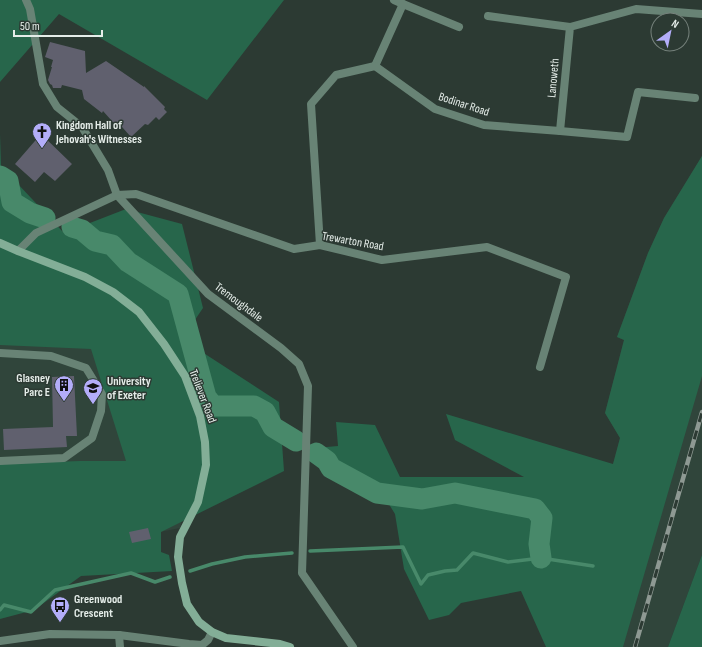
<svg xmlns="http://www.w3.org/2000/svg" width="702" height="647" viewBox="0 0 702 647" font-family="'Sofia Sans Condensed',sans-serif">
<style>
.built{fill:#30453b}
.green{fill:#27664b}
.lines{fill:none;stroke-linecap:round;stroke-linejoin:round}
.stream{stroke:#48896a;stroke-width:3.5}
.river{stroke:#48896a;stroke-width:21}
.building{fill:#60606e}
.street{stroke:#688375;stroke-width:8}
.secondary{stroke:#83ae97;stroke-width:8}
.rail-casing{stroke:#8e9993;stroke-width:4.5}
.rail{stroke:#2c3a33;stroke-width:3;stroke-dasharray:9;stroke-linecap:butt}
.labels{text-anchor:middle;stroke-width:3;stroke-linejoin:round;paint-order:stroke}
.street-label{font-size:12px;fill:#e5ede9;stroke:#2c3a33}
.poi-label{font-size:12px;font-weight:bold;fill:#e5ede9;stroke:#2c3a33;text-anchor:start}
</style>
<rect width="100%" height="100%" fill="#2c3a33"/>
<g class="built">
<polygon points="702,156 702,555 668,647 550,647 613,464 620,438 605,413 624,340 617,337 648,253 664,218"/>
<polygon points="0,266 201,443 180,528 0,563"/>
</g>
<g class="green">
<polygon points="0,0 284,0 207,100 59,14 0,82"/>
<polygon points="0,134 1,166 64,233 126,209 182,224 203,308 182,339 279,402 284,471 161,532 161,552 169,555 172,571 81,576 34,610 0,619 0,464 80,461 126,461 91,349 0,345"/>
<polygon points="702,156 702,376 623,647 546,647 521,591 461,603 449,615 429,620 404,569 395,514 387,501 316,461 315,448 338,446 336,422 375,425 400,477 524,477 455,440 446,414 613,464 620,438 605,413 624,340 617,337 648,253 664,218"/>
<polygon points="702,555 702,647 668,647"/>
</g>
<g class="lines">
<g class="stream">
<polyline points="310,551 403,547 421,584 428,575 445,571 457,570 473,553 508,562 541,558 593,566"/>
<polyline points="190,571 212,564 245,557 292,553"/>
<polyline points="0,610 4,605 31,612 55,590 131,573 155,582 170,577"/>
</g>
<g class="river">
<polyline points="0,176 8,181 12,202 30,213 45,218"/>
<polyline points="72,227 82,230 95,241 112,245 128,262 178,294 206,397 213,406 254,406 265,412 273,427 296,441"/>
<polyline points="316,453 327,461 331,468 377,493 422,499 455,493 535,509 542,518 539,544 541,558"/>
</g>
</g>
<g class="building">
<polygon points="50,42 85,51 86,73 106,61 144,87 144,86 165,107 164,109 167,112 159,120 156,117 148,125 145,124 131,137 122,127 120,130 103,111 102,113 84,99 82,90 62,85 61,88 53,88 52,85 50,84 48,80 52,67 51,67 53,60 45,57"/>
<polygon points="41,134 72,164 55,181 44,172 35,182 15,164"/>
<polygon points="74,376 77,436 66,436 67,447 4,450 3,429 53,427 52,377"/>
<polygon points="148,528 151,539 132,543 129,532"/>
</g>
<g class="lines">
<g class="street">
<polyline points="26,0 30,9 43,84 57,107 82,127 108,170 117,195 208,294 281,348 299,364 308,386 302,573 353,647"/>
<polyline points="394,0 403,4"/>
<polyline points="488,16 570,27"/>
<polyline points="375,66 403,4 459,27"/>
<polyline points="560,131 570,27 636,9 702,14"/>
<polyline points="320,245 311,104 336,75 375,66 435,109 484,125 560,131 627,137 638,92 695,98"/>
<polyline points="18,251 36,233 117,195 136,194 294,249 320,245 382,260 487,247 566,277 540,367"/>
<polyline points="0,353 51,356 86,368 102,394 101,411 92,438 64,458 0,461"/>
<polyline points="119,635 120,647"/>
<polyline points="0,641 50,634 119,635 189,644 202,645 208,640 212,632"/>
</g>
<polyline class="secondary" points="0,243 18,251 85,277 113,292 139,312 164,344 185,376 200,416 205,442 206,465 198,502 180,537 178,557 182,583 187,604 199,622 212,632 226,638 280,644 290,647"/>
<defs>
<polyline id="rail" points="635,647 702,412"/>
</defs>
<use href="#rail" class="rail-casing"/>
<use href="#rail" class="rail"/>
</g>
<defs>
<symbol id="church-pin" viewBox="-11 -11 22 30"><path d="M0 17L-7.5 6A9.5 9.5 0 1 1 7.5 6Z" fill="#b3adf9" stroke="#2c3a33"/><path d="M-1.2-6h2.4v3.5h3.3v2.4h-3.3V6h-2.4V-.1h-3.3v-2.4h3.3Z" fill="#111"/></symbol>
<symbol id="building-pin" viewBox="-11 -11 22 30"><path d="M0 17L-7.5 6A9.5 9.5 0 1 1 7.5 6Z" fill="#b3adf9" stroke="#2c3a33"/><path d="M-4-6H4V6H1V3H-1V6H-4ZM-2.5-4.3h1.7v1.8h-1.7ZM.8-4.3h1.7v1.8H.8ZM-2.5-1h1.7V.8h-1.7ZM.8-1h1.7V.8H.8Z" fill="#111"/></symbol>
<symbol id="university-pin" viewBox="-11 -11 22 30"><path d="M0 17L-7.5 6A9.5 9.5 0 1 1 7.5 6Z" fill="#b3adf9" stroke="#2c3a33"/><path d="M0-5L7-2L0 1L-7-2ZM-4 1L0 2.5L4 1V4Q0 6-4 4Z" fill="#111"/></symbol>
<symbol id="bus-pin" viewBox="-11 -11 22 30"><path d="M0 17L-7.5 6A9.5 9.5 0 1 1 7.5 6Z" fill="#b3adf9" stroke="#2c3a33"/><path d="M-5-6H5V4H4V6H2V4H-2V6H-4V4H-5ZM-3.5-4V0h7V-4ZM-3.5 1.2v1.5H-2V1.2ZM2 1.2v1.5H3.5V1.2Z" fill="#111"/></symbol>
</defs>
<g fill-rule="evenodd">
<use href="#church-pin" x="31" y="121" width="22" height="30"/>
<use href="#building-pin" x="53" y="374" width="22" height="30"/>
<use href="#university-pin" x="82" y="377" width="22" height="30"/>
<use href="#bus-pin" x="49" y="595" width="22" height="30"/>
</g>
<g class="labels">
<g class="street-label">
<text transform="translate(553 78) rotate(-85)" y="4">Lanoweth</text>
<text transform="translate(464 104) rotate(18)" y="4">Bodinar Road</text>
<text transform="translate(353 241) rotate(10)" y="4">Trewarton Road</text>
<text transform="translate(239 302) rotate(37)" y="4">Tremoughdale</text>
<text transform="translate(203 396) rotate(69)" y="4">Treliever Road</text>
</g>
<g class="poi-label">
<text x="56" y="129">Kingdom Hall of<tspan x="56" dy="14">Jehovah's Witnesses</tspan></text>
<text x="50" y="382" text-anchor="end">Glasney<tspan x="50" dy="14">Parc E</tspan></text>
<text x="107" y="385">University<tspan x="107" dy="14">of Exeter</tspan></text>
<text x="74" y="603">Greenwood<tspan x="74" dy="14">Crescent</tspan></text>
</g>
</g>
<g transform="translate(670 32) rotate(33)"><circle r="19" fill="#2c3a33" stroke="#76827c"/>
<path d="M0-3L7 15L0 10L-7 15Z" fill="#b3adf9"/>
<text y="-6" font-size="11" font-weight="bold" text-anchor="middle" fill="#e5ede9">N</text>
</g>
<path d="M14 30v6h88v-6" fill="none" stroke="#e5ede9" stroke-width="2"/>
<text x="20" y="30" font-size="12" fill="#e5ede9" stroke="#2c3a33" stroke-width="3" paint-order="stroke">50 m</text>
</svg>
